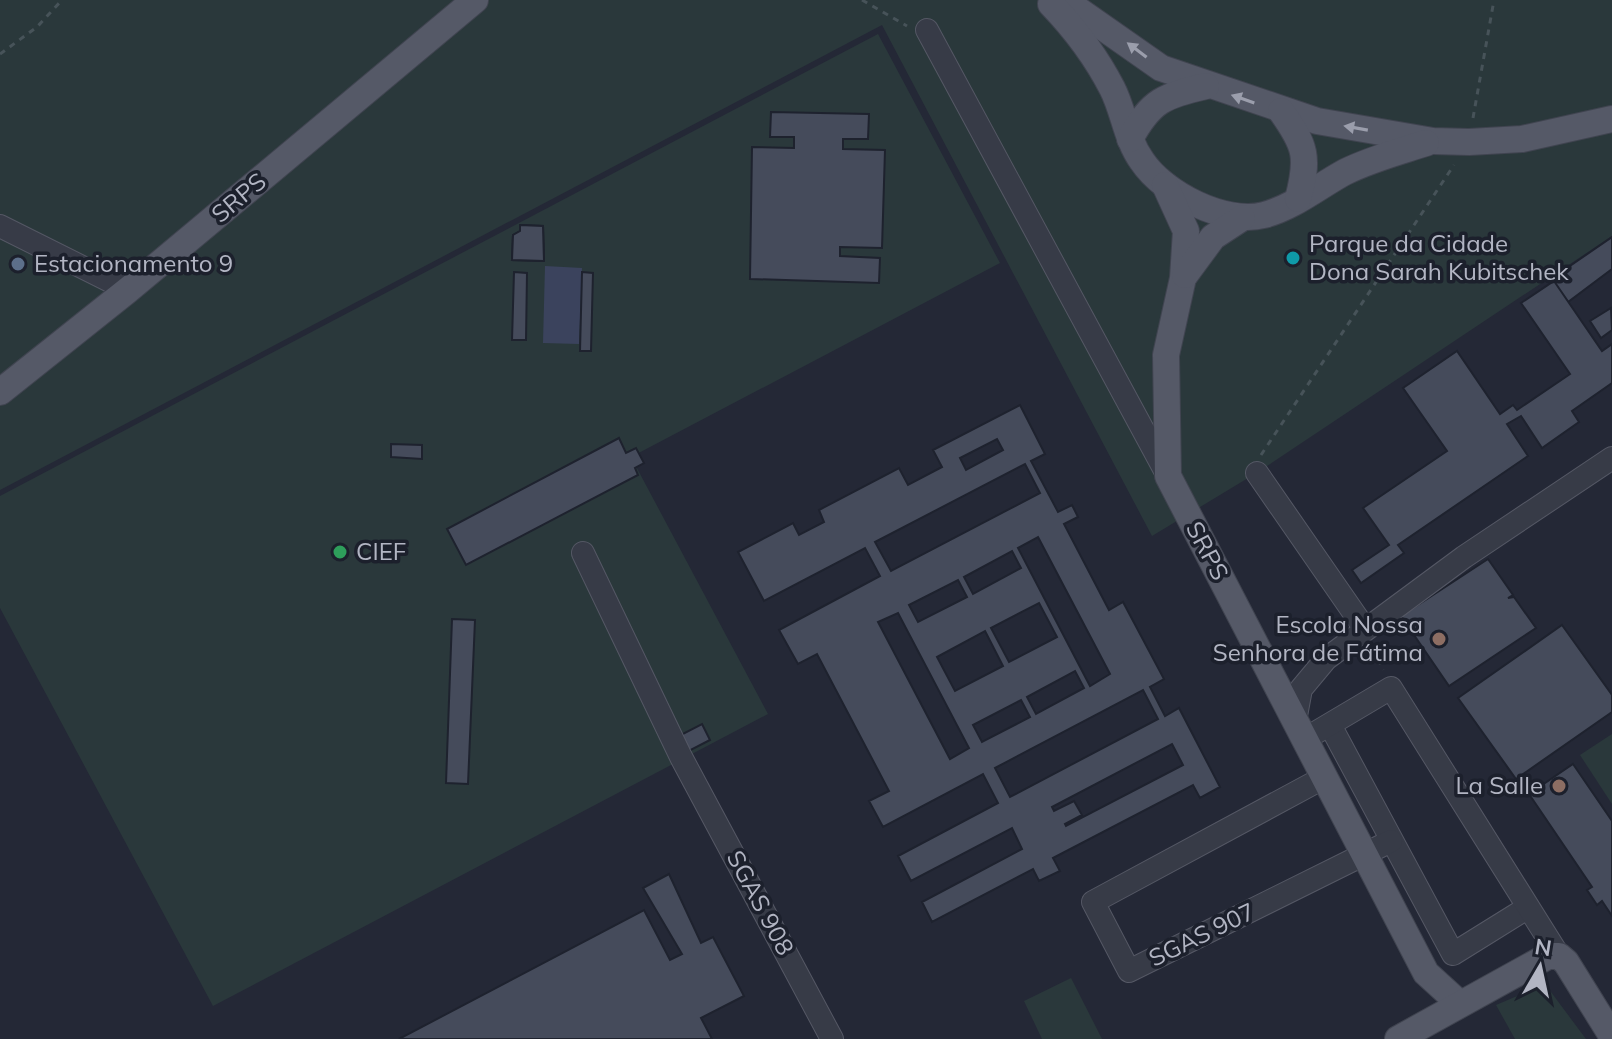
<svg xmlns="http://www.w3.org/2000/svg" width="1612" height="1039" viewBox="0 0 1612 1039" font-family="Mulish,sans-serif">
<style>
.green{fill:#2a383b}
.water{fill:#3b435d}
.building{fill:#454b5b;stroke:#1e222e;stroke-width:2;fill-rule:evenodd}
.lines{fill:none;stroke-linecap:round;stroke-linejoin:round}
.minor-casing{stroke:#555865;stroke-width:24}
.major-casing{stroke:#404450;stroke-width:28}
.path{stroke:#475359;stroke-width:3;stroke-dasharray:6 6;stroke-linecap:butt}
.minor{stroke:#373b47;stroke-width:22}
.major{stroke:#555967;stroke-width:26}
.oneway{fill:#9b9eac}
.culture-dot{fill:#0f9aa8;stroke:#1c202c;stroke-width:3}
.service-dot{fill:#5c6f8a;stroke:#1c202c;stroke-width:3}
.leisure-dot{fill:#2e9e5b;stroke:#1c202c;stroke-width:3}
.education-dot{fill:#8d6e63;stroke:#1c202c;stroke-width:3}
.labels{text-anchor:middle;stroke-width:7;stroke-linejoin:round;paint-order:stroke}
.street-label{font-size:24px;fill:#b2b5c3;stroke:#1c202c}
.poi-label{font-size:24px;fill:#b2b5c3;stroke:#1c202c;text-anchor:start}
</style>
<rect width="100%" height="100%" fill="#242836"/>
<g class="green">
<polygon points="0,0 1612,0 1612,236 1258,472 1152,536 882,25 0,490"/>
<polygon points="878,34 1000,263 631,457 768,714 213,1006 0,608 0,496"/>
<polygon points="1612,734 1612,804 1580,755"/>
<polygon points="1071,978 1102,1039 1042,1039 1024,1001"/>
<polygon points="1545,984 1586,1039 1515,1039 1496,1005"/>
</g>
<polygon class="water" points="545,266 582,268 579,344 543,343"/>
<g class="building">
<polygon points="771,112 869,114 868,139 843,139 843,149 885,150 882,248 840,247 840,256 880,258 879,283 750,279 752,147 794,148 794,137 770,137"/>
<polygon points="520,225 543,226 544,261 512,260 513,235 520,231"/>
<polygon points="520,225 543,226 544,261 512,260 513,235 520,231"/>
<polygon points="1612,237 1612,269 1568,302 1551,279"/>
<polygon points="514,272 527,273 526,340 512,340"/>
<polygon points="582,272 593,273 591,351 580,351"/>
<polygon points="1554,281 1602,351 1612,344 1612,383 1572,411 1579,422 1542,448 1521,416 1507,424 1528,456 1398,545 1404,553 1361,583 1352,570 1389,545 1363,508 1447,451 1403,388 1457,351 1500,414 1513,405 1517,410 1570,374 1521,303"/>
<polygon points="1611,308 1612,330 1601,338 1590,321"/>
<path d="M1020,405l25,49 -14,7 27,51 14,-7 6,12 -14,7 45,86 14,-8 41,77 -14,8 15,29 14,-8 41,79 -20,11 -7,-13 -140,73 7,13 -21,10 -6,-12 -101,53 -10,-20 100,-53 -10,-21 -101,53 -13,-25 100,-53 -15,-29 -100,53 -14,-26 20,-10 -72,-137 -19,10 -19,-34 101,-54 -15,-28 -101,53 -26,-49 55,-29 6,12 25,-13 -5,-12 80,-42 9,17 34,-18 -9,-17zM997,439l6,11 -37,20 -6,-12zM1025,464l15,29 -149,78 -16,-29zM1038,537l72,137 -20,12 -72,-138zM1012,551l9,17 -48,26 -9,-17zM958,580l9,17 -49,25 -9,-17zM1039,603l18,34 -48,25 -18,-34zM898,613l71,135 -19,11 -72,-137zM985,631l18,35 -48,25 -18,-34zM1075,671l9,17 -48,26 -9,-17zM1143,690l15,29 -148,78 -15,-29zM1021,700l9,17 -48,25 -9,-17zM1172,744l11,21 -117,61 -1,-2 17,-9 -8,-14 -20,10 -2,-4z"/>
<polygon points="619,438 626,453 636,448 644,463 635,468 638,475 466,565 447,529"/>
<polygon points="391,444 422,445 422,459 391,457"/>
<polygon points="1488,559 1513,595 1508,598 1514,597 1536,628 1449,686 1401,616"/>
<polygon points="452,619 475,620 468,784 446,783"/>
<polygon points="1562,625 1612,695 1612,712 1516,779 1458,698"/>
<polygon points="702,724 710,740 681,755 673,739"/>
<polygon points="1573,764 1612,821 1612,916 1602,901 1597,905 1587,890 1592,887 1529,794"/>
<polygon points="669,874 701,943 713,937 744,996 701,1018 712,1039 399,1039 644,910 670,960 682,954 643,888"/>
</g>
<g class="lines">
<defs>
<g id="minor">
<polyline points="927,30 1168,476"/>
<polyline points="0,226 128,290"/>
<polyline points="1257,473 1365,629"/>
<polyline points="583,553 681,757 832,1039"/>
<polyline points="1295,721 1301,689 1326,659 1464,557 1612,458"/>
<polyline points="1330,725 1453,954 1527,908"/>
<polyline points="1305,739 1391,688 1559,956"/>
<polyline points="1323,778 1093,902 1129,971 1391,841"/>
</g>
<g id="major">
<polyline points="1064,0 1161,68 1317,121 1433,141 1469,142 1522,139 1612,119"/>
<path d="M1051,4c24,25 45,53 61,84 12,23 14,51 30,73 22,33 83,64 122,54 30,-8 55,-29 81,-43 26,-13 53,-20 81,-29"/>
<path d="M1281,111c25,35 28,46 17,88"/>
<path d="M1130,139c21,-39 34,-43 76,-53"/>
<polyline points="1165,185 1186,231 1183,278 1166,355 1168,476 1426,973 1460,1004"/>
<polyline points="1185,275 1213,237 1242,218"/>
<polyline points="0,392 128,290 475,0"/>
<polyline points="1398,1039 1548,956 1559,956 1566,962 1612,1036"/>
</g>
</defs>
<use href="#minor" class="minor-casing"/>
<use href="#major" class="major-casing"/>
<g class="path">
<polyline points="862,0 907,26"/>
<polyline points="0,54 37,27 62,0"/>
<polyline points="1473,118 1494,0"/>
<polyline points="1261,455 1454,165"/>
<polyline points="1373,648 1383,670"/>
</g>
<use href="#minor" class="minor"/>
<use href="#major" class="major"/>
</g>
<defs><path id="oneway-solid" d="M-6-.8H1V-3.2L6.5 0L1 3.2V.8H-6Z" transform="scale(2)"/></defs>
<g class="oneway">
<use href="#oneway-solid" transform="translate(1137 50) rotate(-143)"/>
<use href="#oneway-solid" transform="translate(1243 99) rotate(-161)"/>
<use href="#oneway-solid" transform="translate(1356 128) rotate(-170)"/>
</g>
<circle class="culture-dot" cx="1293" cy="258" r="8"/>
<circle class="service-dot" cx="18" cy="264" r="8"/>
<circle class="leisure-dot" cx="340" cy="552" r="8"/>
<g class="education-dot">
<circle cx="1439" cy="639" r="8"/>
<circle cx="1559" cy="786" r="8"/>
</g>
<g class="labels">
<g class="street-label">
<text transform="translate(239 198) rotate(-40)" y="8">SRPS</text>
<text transform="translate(1207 551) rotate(62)" y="8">SRPS</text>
<text transform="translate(760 903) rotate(62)" y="8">SGAS 908</text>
<text transform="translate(1202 935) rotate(-26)" y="8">SGAS 907</text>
</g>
<g class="poi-label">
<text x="1309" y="252">Parque da Cidade<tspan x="1309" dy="28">Dona Sarah Kubitschek</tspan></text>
<text x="34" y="272">Estacionamento 9</text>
<text x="356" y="560">CIEF</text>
<text x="1423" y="633" text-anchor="end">Escola Nossa<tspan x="1423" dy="28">Senhora de Fátima</tspan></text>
<text x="1543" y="794" text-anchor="end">La Salle</text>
</g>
</g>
<g transform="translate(1540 967) rotate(9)" stroke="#1c202c" stroke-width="6" paint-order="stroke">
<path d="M0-6L14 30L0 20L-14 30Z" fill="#b2b5c3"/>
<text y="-12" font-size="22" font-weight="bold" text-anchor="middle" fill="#b2b5c3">N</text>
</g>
</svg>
